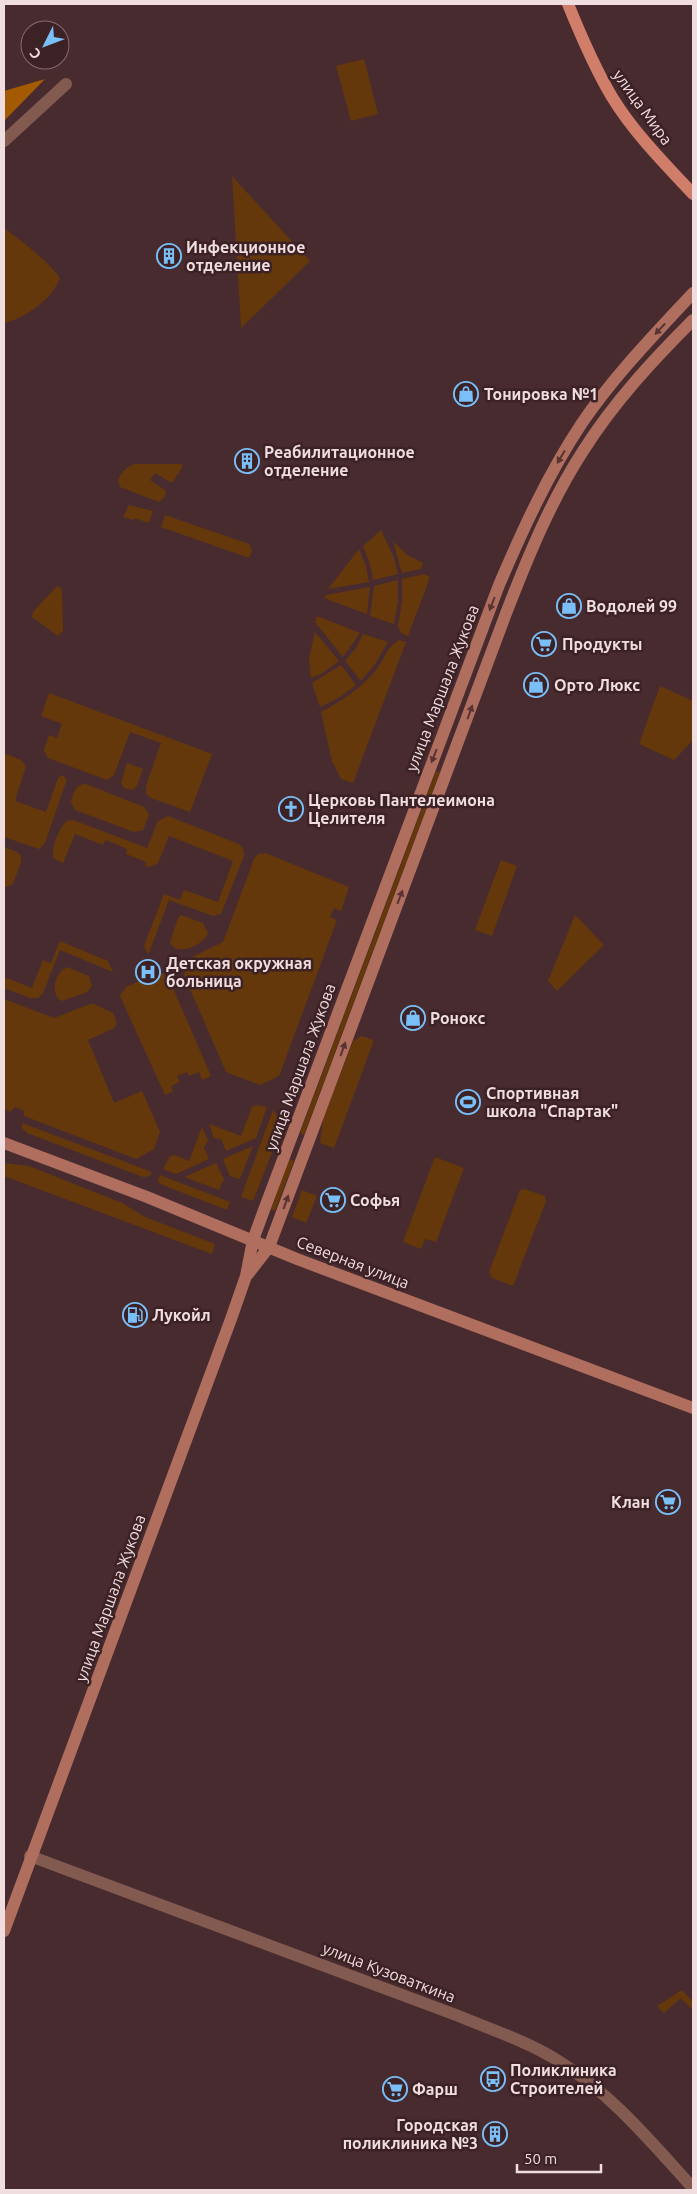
<svg xmlns="http://www.w3.org/2000/svg" width="697" height="2194" viewBox="0 0 697 2194" font-family="Ubuntu,sans-serif">
<style>
.green{fill:#65380b}
.forest{fill:#a45a02}
.lines{fill:none;stroke-linecap:round;stroke-linejoin:round}
.minor{stroke:#835a50;stroke-width:12}
.tertiary{stroke:#835a50;stroke-width:12}
.secondary{stroke:#af6e5e;stroke-width:12}
.primary{stroke:#d07d69;stroke-width:12}
.oneway{fill:#593433}
.labels{text-anchor:middle;stroke-width:5;stroke-linejoin:round;paint-order:stroke}
.street-label{font-size:16px;fill:#f0dddf;stroke:#3c2125}
.poi-label{font-size:16px;font-weight:bold;fill:#f0dddf;stroke:#3c2125;text-anchor:start}
</style>
<rect width="100%" height="100%" fill="#472b2f"/>
<g class="green">
<polygon points="364,59 378,114 351,121 336,66"/>
<polygon points="232,176 310,261 241,328 241,325"/>
<path d="M4,228c20,15 41,30 56,50 -7,20 -35,41 -56,45z"/>
<path d="M134,464h47l2,2 -11,17 -17,-10 -5,7 16,11 -1,5 -6,6 -39,-15 -2,-7c3,-8 8,-12 16,-16z"/>
<polygon points="129,505 153,511 149,523 134,518 133,520 123,517"/>
<polygon points="165,515 249,544 252,550 249,558 161,527"/>
<polygon points="381,530 394,558 398,574 373,580 370,564 363,546"/>
<polygon points="393,541 407,555 423,563 421,569 402,573"/>
<polygon points="359,549 366,566 369,582 328,589"/>
<polygon points="424,574 430,577 408,636 401,633 398,626 402,602 402,579"/>
<polygon points="398,580 398,602 394,624 370,616 374,586"/>
<polygon points="57,586 61,588 62,592 63,631 58,636 32,617 33,612"/>
<polygon points="370,587 367,614 324,598 326,595"/>
<polygon points="317,616 360,633 343,657 315,622"/>
<polygon points="315,632 339,661 321,674 311,678 309,659"/>
<polygon points="363,634 388,642 375,664 361,681 345,661 356,648"/>
<path d="M399,640l7,2 -53,141 -12,-4 -9,-18 -11,-49c22,-12 43,-25 57,-45 8,-11 9,-20 21,-27z"/>
<polygon points="341,665 356,685 340,697 320,707 312,683"/>
<polygon points="660,686 693,701 693,740 674,760 639,744"/>
<polygon points="49,693 212,754 190,812 151,798 146,794 146,786 161,743 130,732 114,775 107,780 48,758 44,750 49,735 57,738 62,724 41,716"/>
<polygon points="4,753 21,760 26,766 15,801 46,812 58,778 62,775 67,779 45,843 39,849 4,837"/>
<polygon points="127,763 143,769 137,786 132,790 124,788 121,783"/>
<polygon points="436,771 440,772 304,1135 300,1133"/>
<path d="M86,784l58,23 5,7 -6,16 -9,2 -59,-22 -4,-8c2,-8 4,-18 15,-18z"/>
<path d="M168,816l71,28 4,4 1,8 -23,58 -8,2 -44,-16 -21,55 -4,-9 20,-52 16,6 4,-10 34,12 15,-41 -64,-25 -11,27 -9,4 -4,-1 1,-4 -20,-8 1,-5 -21,-9 -3,5 -28,-11 -12,29 -9,-4c-4,-10 5,-31 13,-38l6,-1 74,28 11,-27z"/>
<polygon points="4,847 17,852 21,856 21,862 13,884 4,888"/>
<polygon points="265,853 349,887 341,911 334,908 330,917 337,920 279,1076 260,1085 226,1072 184,975 189,960 192,957 223,942 254,859 258,854"/>
<polygon points="501,860 517,866 492,936 475,930"/>
<path d="M181,915l22,8 5,10c-4,12 -32,25 -38,9l8,-24z"/>
<polygon points="575,915 604,945 557,991 548,981"/>
<polygon points="60,941 108,961 113,972 60,950 43,993 38,998 30,998 4,988 4,977 32,988 43,960 51,963"/>
<path d="M67,967l22,9 3,10 -5,6 -25,9c-13,-6 -7,-29 5,-34z"/>
<polygon points="157,973 163,973 169,979 211,1076 202,1080 199,1072 189,1076 187,1072 177,1076 180,1082 171,1086 173,1091 165,1095 120,996 126,987"/>
<polygon points="4,999 54,1018 90,1004 94,1004 113,1013 117,1024 114,1028 88,1040 114,1103 142,1091 160,1132 154,1149 136,1159 24,1116 24,1111 15,1107 11,1112 4,1109"/>
<polygon points="362,1036 374,1040 334,1148 320,1143 323,1119 353,1041"/>
<polygon points="257,1105 267,1107 256,1138 226,1151 221,1139 214,1138 209,1124 241,1136 252,1107"/>
<polygon points="273,1110 281,1121 281,1129 253,1201 241,1197"/>
<polygon points="22,1123 152,1172 150,1176 143,1177 27,1133 22,1128"/>
<polygon points="202,1127 208,1141 204,1147 209,1159 176,1174 163,1169 170,1156 175,1155 189,1161"/>
<polygon points="253,1146 240,1179 230,1176 223,1159"/>
<polygon points="435,1157 464,1168 436,1242 425,1239 421,1249 403,1242"/>
<polygon points="289,1159 294,1161 275,1211 271,1209"/>
<polygon points="4,1163 29,1166 122,1203 145,1217 215,1244 212,1254 4,1176"/>
<polygon points="216,1163 224,1179 219,1190 184,1177"/>
<polygon points="160,1175 230,1202 227,1210 160,1184 158,1181"/>
<polygon points="524,1189 545,1196 546,1201 513,1286 492,1278 489,1272 520,1190"/>
<polygon points="302,1190 317,1196 306,1223 292,1217"/>
<polygon points="682,1990 693,2002 693,2011 681,1998 664,2013 657,2006"/>
</g>
<polygon class="forest" points="45,79 4,121 4,91"/>
<g class="lines">
<path class="minor" d="M30,1856l426,159c34,14 70,26 101,45 53,32 95,83 136,128"/>
<polyline class="tertiary" points="4,141 66,84"/>
<g class="secondary">
<polyline points="4,1143 147,1197 297,1259 693,1408"/>
<path d="M248,1274l21,-27 236,-631c22,-57 45,-114 78,-165 31,-49 70,-91 110,-131"/>
<path d="M4,1931l227,-612 15,-43 7,-36 11,-30 235,-625c24,-56 49,-111 83,-162 32,-47 72,-88 111,-130"/>
</g>
<path class="primary" d="M568,4c13,32 26,63 44,93 22,36 53,67 81,97"/>
</g>
<defs><path id="oneway-solid" d="M-6-.8H1V-3.2L6.5 0L1 3.2V.8H-6Z" transform="scale(1.25)"/></defs>
<g class="oneway">
<use href="#oneway-solid" transform="translate(660 329) rotate(133)"/>
<use href="#oneway-solid" transform="translate(561 457) rotate(121)"/>
<use href="#oneway-solid" transform="translate(492 604) rotate(111)"/>
<use href="#oneway-solid" transform="translate(470 712) rotate(-70)"/>
<use href="#oneway-solid" transform="translate(434 756) rotate(111)"/>
<use href="#oneway-solid" transform="translate(400 897) rotate(-69)"/>
<use href="#oneway-solid" transform="translate(343 1049) rotate(-70)"/>
<use href="#oneway-solid" transform="translate(286 1202) rotate(-70)"/>
</g>
<defs>
<symbol id="building-ring" viewBox="-11 -11 22 22"><circle r="9.5" fill="#3c2125" stroke="#7abff8" stroke-width="1.5"/><path d="M-4-6H4V6H1V3H-1V6H-4ZM-2.5-4.3h1.7v1.8h-1.7ZM.8-4.3h1.7v1.8H.8ZM-2.5-1h1.7V.8h-1.7ZM.8-1h1.7V.8H.8Z" fill="#7abff8"/></symbol>
<symbol id="shop-ring" viewBox="-11 -11 22 22"><circle r="9.5" fill="#3c2125" stroke="#7abff8" stroke-width="1.5"/><path d="M-5-2.5h2.3a2.7 3.5 0 0 1 5.4 0H5L5.5 6h-11ZM-1.5-2.5h3a1.5 2.3 0 0 0-3 0Z" fill="#7abff8"/></symbol>
<symbol id="supermarket-ring" viewBox="-11 -11 22 22"><circle r="9.5" fill="#3c2125" stroke="#7abff8" stroke-width="1.5"/><path d="M-6-5.5h2.5l.6 2H6L4.5 2H-2.5L-4.4-4H-6ZM-1.5 3.2a1.3 1.3 0 1 0 .1 0ZM3 3.2a1.3 1.3 0 1 0 .1 0Z" fill="#7abff8"/></symbol>
<symbol id="church-ring" viewBox="-11 -11 22 22"><circle r="9.5" fill="#3c2125" stroke="#7abff8" stroke-width="1.5"/><path d="M-1.2-6h2.4v3.5h3.3v2.4h-3.3V6h-2.4V-.1h-3.3v-2.4h3.3Z" fill="#7abff8"/></symbol>
<symbol id="hospital-ring" viewBox="-11 -11 22 22"><circle r="9.5" fill="#3c2125" stroke="#7abff8" stroke-width="1.5"/><path d="M-5-5h3v3.5h4V-5h3V5h-3V1.5h-4V5h-3Z" fill="#7abff8"/></symbol>
<symbol id="stadium-ring" viewBox="-11 -11 22 22"><circle r="9.5" fill="#3c2125" stroke="#7abff8" stroke-width="1.5"/><path d="M0-5a6.5 5 0 1 0 0 10a6.5 5 0 1 0 0-10ZM-3.5-1.8h7v3.6h-7Z" fill="#7abff8"/></symbol>
<symbol id="fuel-ring" viewBox="-11 -11 22 22"><circle r="9.5" fill="#3c2125" stroke="#7abff8" stroke-width="1.5"/><path d="M-5.5-6h7V0h2V4h1.3V-2.5L3-4.5l.8-.8L6-3V5H2.5V1h-1V6h-7ZM-4.2-4.7v3.2H.2V-4.7Z" fill="#7abff8"/></symbol>
<symbol id="bus-ring" viewBox="-11 -11 22 22"><circle r="9.5" fill="#3c2125" stroke="#7abff8" stroke-width="1.5"/><path d="M-5-6H5V4H4V6H2V4H-2V6H-4V4H-5ZM-3.5-4V0h7V-4ZM-3.5 1.2v1.5H-2V1.2ZM2 1.2v1.5H3.5V1.2Z" fill="#7abff8"/></symbol>
</defs>
<g fill-rule="evenodd">
<use href="#building-ring" x="155" y="242" width="28" height="28"/>
<use href="#shop-ring" x="452" y="380" width="28" height="28"/>
<use href="#building-ring" x="233" y="447" width="28" height="28"/>
<use href="#shop-ring" x="555" y="592" width="28" height="28"/>
<use href="#supermarket-ring" x="530" y="630" width="28" height="28"/>
<use href="#shop-ring" x="522" y="671" width="28" height="28"/>
<use href="#church-ring" x="277" y="795" width="28" height="28"/>
<use href="#hospital-ring" x="134" y="958" width="28" height="28"/>
<use href="#shop-ring" x="399" y="1004" width="28" height="28"/>
<use href="#stadium-ring" x="454" y="1088" width="28" height="28"/>
<use href="#supermarket-ring" x="319" y="1186" width="28" height="28"/>
<use href="#fuel-ring" x="121" y="1301" width="28" height="28"/>
<use href="#supermarket-ring" x="654" y="1488" width="28" height="28"/>
<use href="#bus-ring" x="479" y="2065" width="28" height="28"/>
<use href="#supermarket-ring" x="381" y="2075" width="28" height="28"/>
<use href="#building-ring" x="481" y="2120" width="28" height="28"/>
</g>
<g class="labels">
<g class="street-label">
<text transform="translate(643 107) rotate(54)" y="6">улица Мира</text>
<text transform="translate(442 688) rotate(-69)" y="6">улица Маршала Жукова</text>
<text transform="translate(300 1067) rotate(-70)" y="6">улица Маршала Жукова</text>
<text transform="translate(353 1262) rotate(21)" y="6">Северная улица</text>
<text transform="translate(110 1598) rotate(-70)" y="6">улица Маршала Жукова</text>
<text transform="translate(389 1972) rotate(21)" y="6">улица Кузоваткина</text>
</g>
<g class="poi-label">
<text x="186" y="253">Инфекционное<tspan x="186" dy="18">отделение</tspan></text>
<text x="484" y="400">Тонировка №1</text>
<text x="264" y="458">Реабилитационное<tspan x="264" dy="18">отделение</tspan></text>
<text x="586" y="612">Водолей 99</text>
<text x="562" y="650">Продукты</text>
<text x="554" y="691">Орто Люкс</text>
<text x="308" y="806">Церковь Пантелеимона<tspan x="308" dy="18">Целителя</tspan></text>
<text x="166" y="969">Детская окружная<tspan x="166" dy="18">больница</tspan></text>
<text x="430" y="1024">Ронокс</text>
<text x="486" y="1099">Спортивная<tspan x="486" dy="18">школа "Спартак"</tspan></text>
<text x="350" y="1206">Софья</text>
<text x="152" y="1321">Лукойл</text>
<text x="650" y="1508" text-anchor="end">Клан</text>
<text x="510" y="2076">Поликлиника<tspan x="510" dy="18">Строителей</tspan></text>
<text x="412" y="2095">Фарш</text>
<text x="478" y="2131" text-anchor="end">Городская<tspan x="478" dy="18">поликлиника №3</tspan></text>
</g>
</g>
<rect width="697" height="2194" fill="none" stroke="#f0dddf" stroke-width="10"/>
<g transform="translate(45 45) rotate(228)"><circle r="24" fill="#3c2125" stroke="#846c6f"/>
<path d="M0-4L9 19L0 12L-9 19Z" fill="#7abff8"/>
<text y="-8" font-size="14" font-weight="bold" text-anchor="middle" fill="#f0dddf">С</text>
</g>
<path d="M517 2164v8h84v-8" fill="none" stroke="#f0dddf" stroke-width="2.5"/>
<text x="524" y="2164" font-size="15" fill="#f0dddf" stroke="#3c2125" stroke-width="4" paint-order="stroke">50 m</text>
</svg>
